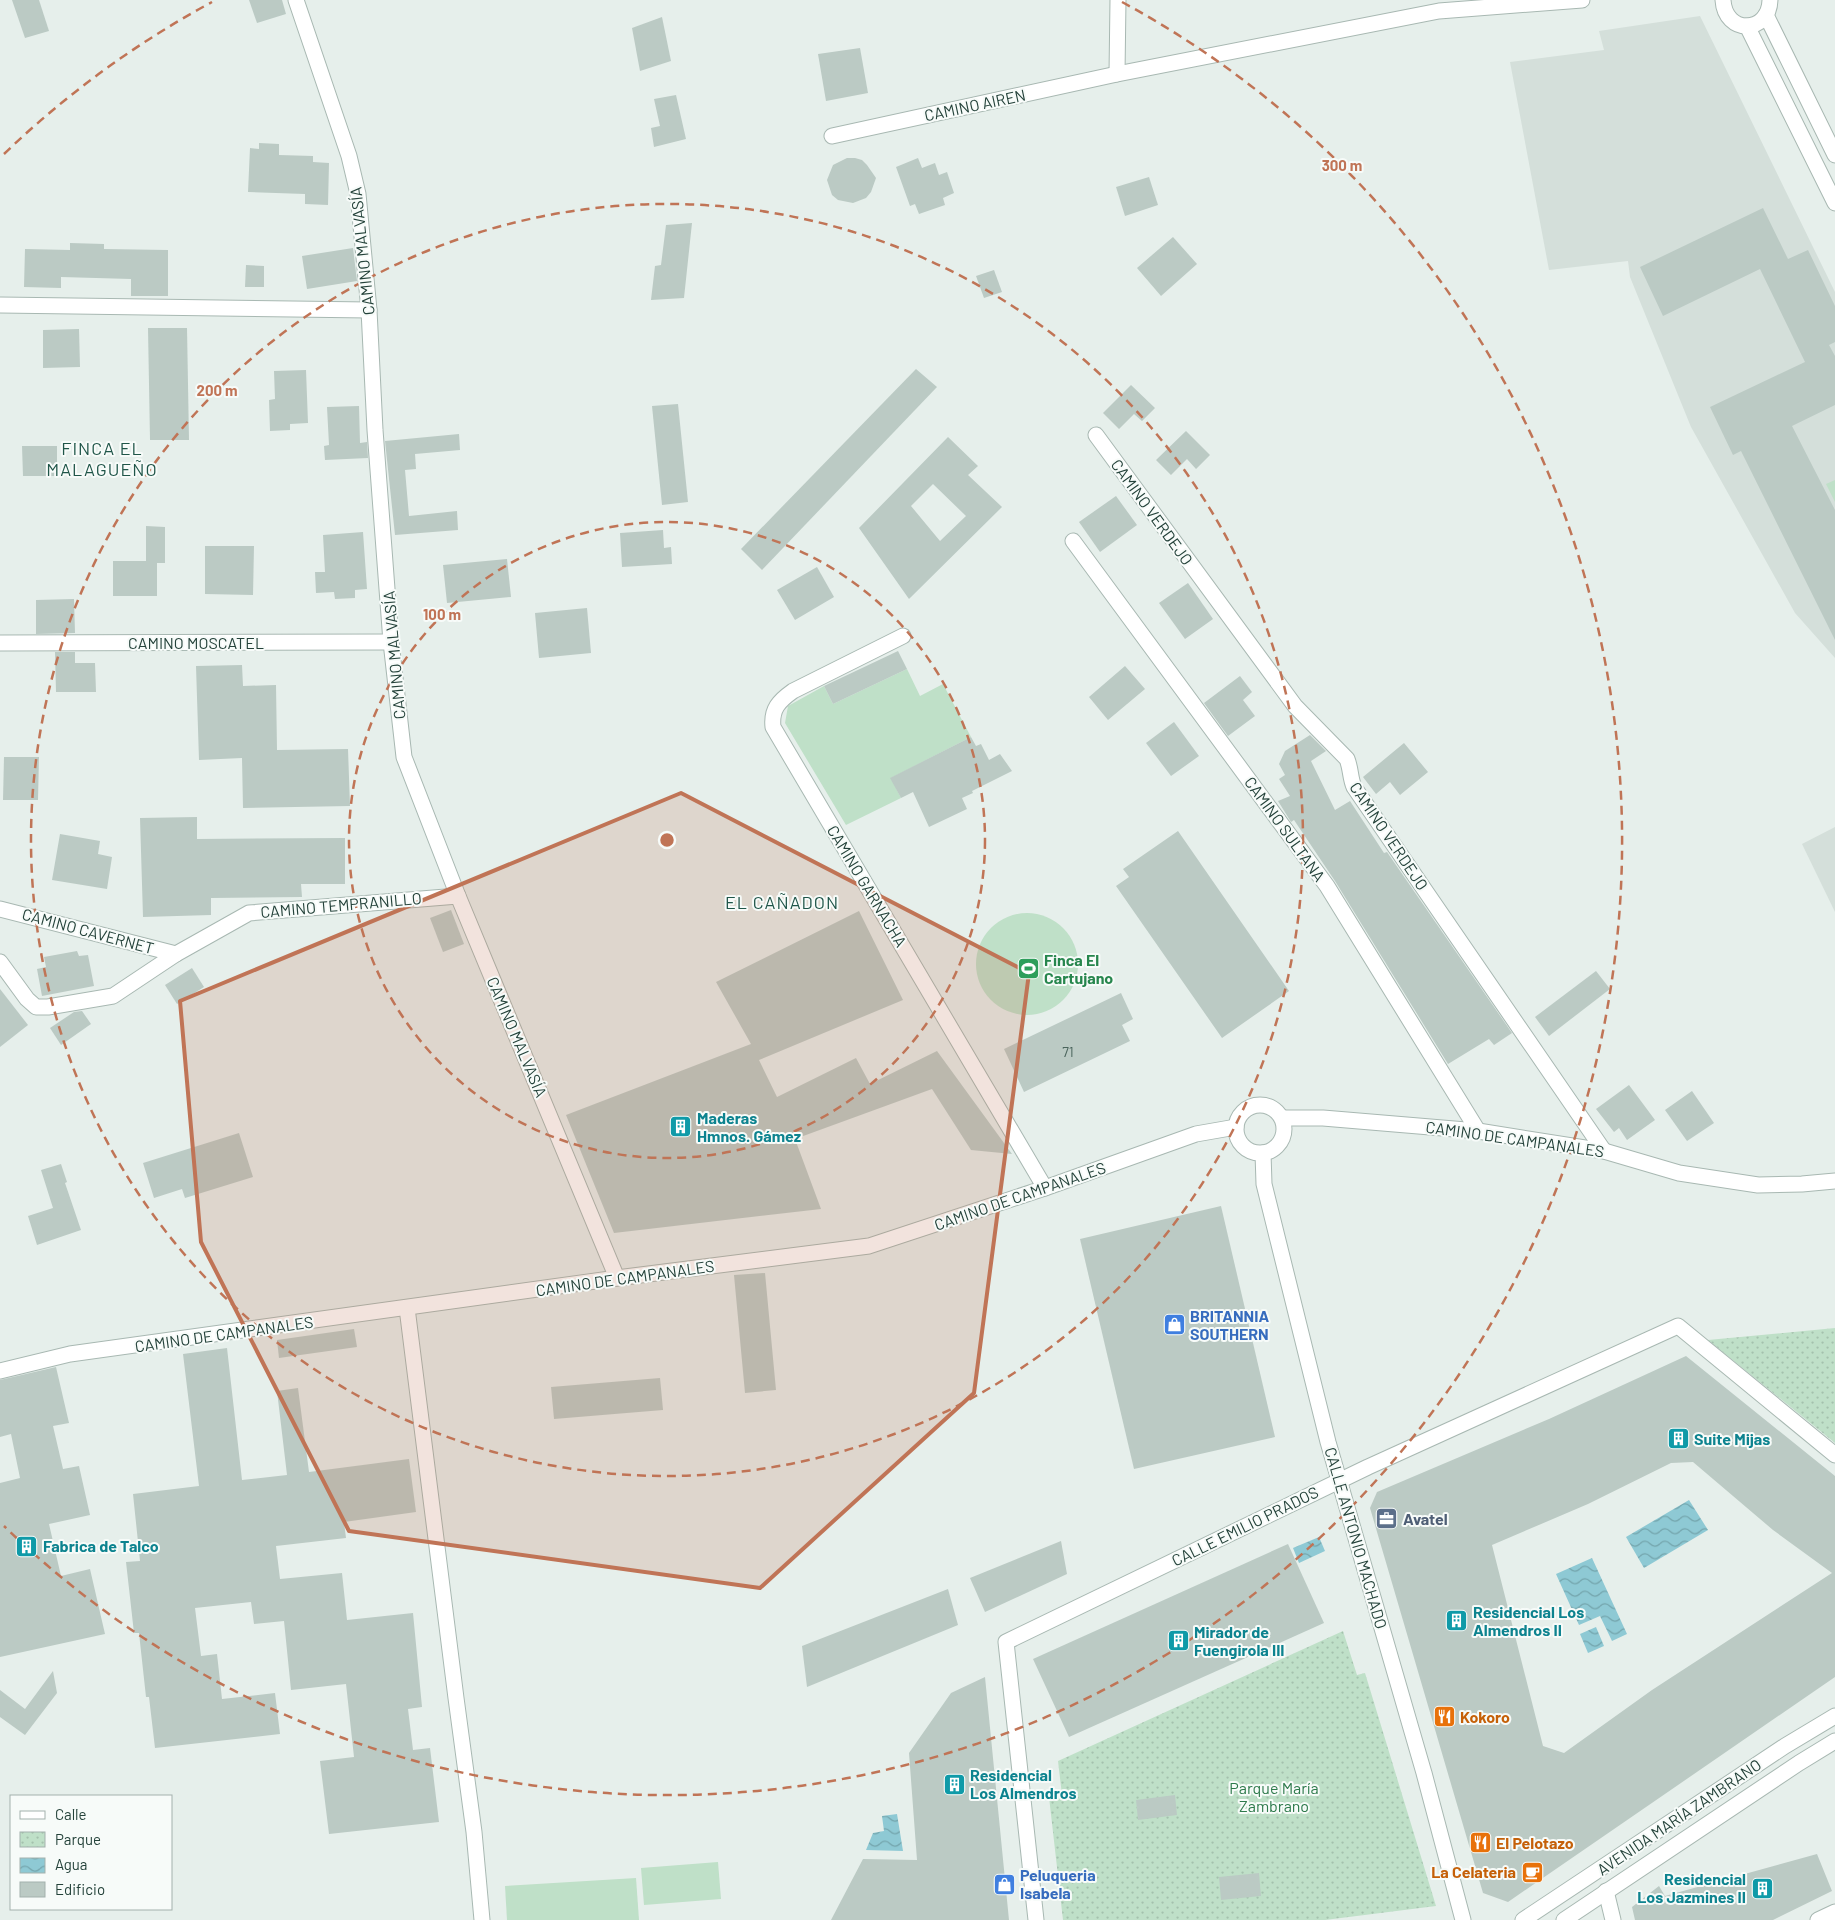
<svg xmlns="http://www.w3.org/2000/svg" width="1835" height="1920" viewBox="0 0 1835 1920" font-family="Barlow,sans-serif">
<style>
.built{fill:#d4dfda}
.park{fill:url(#park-dots)}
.garden{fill:#bfe0c8}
.water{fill:url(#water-waves)}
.building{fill:#bbcac4;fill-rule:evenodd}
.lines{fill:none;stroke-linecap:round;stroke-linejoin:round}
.street-casing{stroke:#a8b8b2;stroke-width:17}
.street{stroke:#fff;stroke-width:15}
.marked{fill:#c07456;fill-opacity:0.2;stroke:#c07456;stroke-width:4;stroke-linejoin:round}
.ring{fill:none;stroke:#c07456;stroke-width:2.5;stroke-dasharray:9 6}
.labels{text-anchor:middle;stroke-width:4;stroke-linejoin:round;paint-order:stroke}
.number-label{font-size:14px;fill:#4a645c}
.street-label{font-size:16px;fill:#24423a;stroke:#f7fbf9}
.leisure-label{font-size:16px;font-weight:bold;fill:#27864d;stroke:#f7fbf9;text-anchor:start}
.culture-label{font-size:16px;font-weight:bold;fill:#0d838f;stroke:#f7fbf9;text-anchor:start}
.shop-label{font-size:16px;font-weight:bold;fill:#366cbe;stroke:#f7fbf9;text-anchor:start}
.service-label{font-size:16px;font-weight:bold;fill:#4e5e75;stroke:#f7fbf9;text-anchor:start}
.food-label{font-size:16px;font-weight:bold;fill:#c56008;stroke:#f7fbf9;text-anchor:start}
.park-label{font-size:16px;fill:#2d7a4b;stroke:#f7fbf9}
.neighbourhood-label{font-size:18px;letter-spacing:1px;fill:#1f5548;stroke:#f7fbf9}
.centre{fill:#c07456;stroke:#f7fbf9;stroke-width:2.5}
.ring-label{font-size:15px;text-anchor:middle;font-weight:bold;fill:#c07456;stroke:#f7fbf9;stroke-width:4;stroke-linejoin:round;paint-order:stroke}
</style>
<defs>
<pattern id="park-dots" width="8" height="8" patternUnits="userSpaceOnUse" patternTransform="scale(1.25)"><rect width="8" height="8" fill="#bfe0c8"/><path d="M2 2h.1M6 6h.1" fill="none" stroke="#a4c1ad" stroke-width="1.8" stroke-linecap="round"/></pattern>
<pattern id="water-waves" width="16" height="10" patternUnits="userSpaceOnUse" patternTransform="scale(1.25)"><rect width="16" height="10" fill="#8ec9d4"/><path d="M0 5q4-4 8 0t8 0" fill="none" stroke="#74a5ad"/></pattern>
</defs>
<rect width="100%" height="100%" fill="#e6efeb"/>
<g class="built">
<polygon points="1700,16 1835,292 1835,658 1795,613 1691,427 1630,277 1628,261 1549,270 1510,62 1604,50 1599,31"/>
<polygon points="1835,827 1835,912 1802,844"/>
</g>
<g class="park">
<polygon points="1835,1328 1835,1443 1708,1340"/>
<polygon points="1343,1631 1357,1675 1365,1673 1436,1906 1325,1920 1063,1920 1049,1797 1062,1795 1058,1761"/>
</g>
<g class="garden">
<polygon points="1835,480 1835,502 1826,484"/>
<polygon points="907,669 920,696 943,684 971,737 891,778 901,798 846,825 785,723 788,706 824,686 833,704"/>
<circle cx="1027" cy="964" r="51"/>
<polygon points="718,1862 721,1899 644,1905 641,1868"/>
<polygon points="636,1878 639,1920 507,1920 505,1886"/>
</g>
<g class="water">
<polygon points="1689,1500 1708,1530 1644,1568 1626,1537"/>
<polygon points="1319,1537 1325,1551 1299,1563 1293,1548"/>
<polygon points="1592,1558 1627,1634 1612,1641 1600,1616 1579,1625 1556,1574"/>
<polygon points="1596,1627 1604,1646 1588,1653 1580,1634"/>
<polygon points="897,1814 903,1851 866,1850 873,1833 884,1831 882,1816"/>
</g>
<g class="building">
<polygon points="12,0 39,0 49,31 25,38"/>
<polygon points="249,0 282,0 286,14 257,23"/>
<polygon points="662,17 671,61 640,71 632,28"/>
<polygon points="860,48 868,93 826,101 818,54"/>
<polygon points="676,95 686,139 654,147 651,128 660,126 654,99"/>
<polygon points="259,143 279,144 279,155 313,156 313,162 329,163 328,205 305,204 305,194 248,192 250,148 259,149"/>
<polygon points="847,158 855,158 862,160 867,165 876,178 871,192 866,198 853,203 838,200 832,195 827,180 833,165"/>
<polygon points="918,158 922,168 935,163 939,175 947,172 954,193 943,198 945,205 919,214 915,204 910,206 896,167"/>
<polygon points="1149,177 1158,205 1125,216 1116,187"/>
<polygon points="1763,208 1788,259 1808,250 1835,306 1835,342 1829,345 1835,356 1835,405 1792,426 1835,510 1835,640 1741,451 1733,455 1710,407 1805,362 1760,269 1663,316 1640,267"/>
<polygon points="692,223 684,298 651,300 655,266 661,265 666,225"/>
<polygon points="1173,237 1197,264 1161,296 1137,268"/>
<polygon points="70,243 104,244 104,249 168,250 168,296 131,296 131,279 61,277 61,288 24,287 25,249 70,250"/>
<polygon points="353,248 357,281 307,289 302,256"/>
<polygon points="246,265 264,266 264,287 245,287"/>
<polygon points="994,270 1002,292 984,298 976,276"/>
<polygon points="148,328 187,328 189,440 150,440"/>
<polygon points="79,329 80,367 43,368 43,330"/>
<polygon points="916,369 937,387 762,570 741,549"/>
<polygon points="306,370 308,423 290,424 290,430 270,431 269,400 275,399 274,371"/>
<polygon points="1131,385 1155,408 1142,421 1134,414 1119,429 1103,413"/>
<polygon points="678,404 688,502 662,505 652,406"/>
<polygon points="359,406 360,443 367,442 368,458 325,460 324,446 329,445 327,407"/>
<polygon points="1186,431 1210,455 1196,469 1187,459 1171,475 1156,460"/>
<polygon points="459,434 460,450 415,454 416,469 405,470 409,516 457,511 458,530 395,535 385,441"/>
<path d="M948,437l30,29 -10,9 34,32 -93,92 -50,-71zM933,484l33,32 -26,25 -29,-35z"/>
<polygon points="22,446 57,446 57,476 23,476"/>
<polygon points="1116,496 1137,525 1100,552 1079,522"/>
<polygon points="146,526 165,527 165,563 157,563 157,596 113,596 113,561 146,561"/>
<polygon points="663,530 664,548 671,547 672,564 622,567 620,533"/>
<polygon points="363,532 367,589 355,590 355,598 335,599 334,592 316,593 315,572 325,572 323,535"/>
<polygon points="205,546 254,546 253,595 205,594"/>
<polygon points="507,559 511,597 447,603 443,565"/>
<polygon points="817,567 834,597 795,620 777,590"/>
<polygon points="1188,583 1213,619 1185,639 1159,603"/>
<polygon points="74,599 75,633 36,634 36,600"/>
<polygon points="587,608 591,653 539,658 535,613"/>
<polygon points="898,651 907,669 833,704 824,686"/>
<polygon points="55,652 75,652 75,663 95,663 96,692 56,692"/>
<polygon points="242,665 243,686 276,685 277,750 348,749 350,806 243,808 242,758 199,760 196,666"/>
<polygon points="1125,666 1145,689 1108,720 1089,697"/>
<polygon points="1240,676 1252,692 1243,700 1255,716 1228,736 1204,703"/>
<polygon points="1174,722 1199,756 1171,776 1146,743"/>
<polygon points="1310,735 1326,751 1311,761 1335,810 1350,801 1384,853 1387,852 1512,1033 1494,1045 1489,1039 1448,1064 1335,881 1294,820 1291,822 1278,801 1290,796 1279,779 1285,775 1279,764 1285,751"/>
<polygon points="971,737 976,746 981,744 989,760 1000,754 1012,771 972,791 973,793 962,798 967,809 929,827 913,792 901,798 890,778"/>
<polygon points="1404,743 1428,772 1400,795 1390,782 1376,794 1363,777"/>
<polygon points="4,757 39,757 38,800 3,800"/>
<polygon points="197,817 197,839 345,838 345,884 301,884 302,897 211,898 211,915 143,917 140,818"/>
<polygon points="1178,831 1289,991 1222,1038 1116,886 1129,877 1123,869"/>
<polygon points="60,834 100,841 98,854 112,857 107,889 52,880"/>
<polygon points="451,910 464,944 443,952 430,918"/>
<polygon points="859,911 903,1000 759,1060 777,1097 856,1058 870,1084 937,1051 1012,1154 971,1150 932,1089 795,1139 821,1209 614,1233 566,1115 751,1044 716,982"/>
<polygon points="77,951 79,956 88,955 94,986 42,996 37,969 46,967 44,957"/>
<polygon points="192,968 204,987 177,1004 165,985"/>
<polygon points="1596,971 1610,989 1549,1036 1535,1017"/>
<polygon points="0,989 28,1025 0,1047"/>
<polygon points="1121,993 1133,1019 1122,1025 1130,1041 1024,1092 1004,1049"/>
<polygon points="82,1011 91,1024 61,1045 50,1028 74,1012"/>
<polygon points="1629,1085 1655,1120 1627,1140 1619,1128 1614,1132 1596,1109"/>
<polygon points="1692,1091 1714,1123 1687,1141 1665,1110"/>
<polygon points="239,1133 253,1177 185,1198 182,1189 154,1198 143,1163"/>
<polygon points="61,1164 67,1182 65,1183 81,1230 37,1245 28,1216 53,1208 41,1170"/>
<polygon points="1221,1206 1275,1437 1134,1469 1080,1239"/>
<polygon points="765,1273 776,1390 745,1393 734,1275"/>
<polygon points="354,1329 357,1347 279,1358 277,1340"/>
<polygon points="227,1348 242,1480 287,1475 277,1391 298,1388 309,1472 409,1459 416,1512 344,1522 346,1538 276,1546 280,1579 342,1573 347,1620 413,1613 422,1707 408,1709 413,1750 430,1748 439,1822 329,1834 320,1761 354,1757 346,1684 291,1690 284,1621 254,1624 251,1602 195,1608 201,1656 217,1654 222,1699 275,1693 280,1734 155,1748 149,1697 146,1697 139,1633 134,1633 126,1562 140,1561 133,1494 199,1486 183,1354"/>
<path d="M1686,1356l149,120v201l-327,225 -25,-9 -113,-385 7,-16 172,-73zM1693,1462l80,68 59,43 -180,117 -88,63 -21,-7 -51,-201 96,-41 83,-41z"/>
<polygon points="56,1367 69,1423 53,1426 63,1469 79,1466 90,1515 49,1524 61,1576 90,1569 105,1634 0,1657 0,1483 20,1478 11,1434 0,1437 0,1380"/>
<polygon points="660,1378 663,1410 554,1419 551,1387"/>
<polygon points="1061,1541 1067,1574 985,1612 970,1578"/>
<polygon points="1288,1544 1324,1623 1069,1737 1033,1659"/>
<polygon points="948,1589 958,1625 807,1687 802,1646"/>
<polygon points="53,1671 57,1693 25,1735 0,1717 0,1690 25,1709"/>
<polygon points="985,1677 1009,1920 831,1920 863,1859 917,1860 909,1753 951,1693"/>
<polygon points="1175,1795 1177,1815 1138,1820 1136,1800"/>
<polygon points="1817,1854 1832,1891 1773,1920 1635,1920 1632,1907 1659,1886 1665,1896"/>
<polygon points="1259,1873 1261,1896 1221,1900 1219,1877"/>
</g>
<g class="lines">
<defs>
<g id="street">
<polyline points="296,0 349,156 358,194 369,310 375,430 391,642 404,757 458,896 617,1278"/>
<path d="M1723,0c2,35 46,34 47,0"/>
<polyline points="1766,15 1835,155"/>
<polyline points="1747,26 1835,203"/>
<polyline points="1117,74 1118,0"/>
<polyline points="832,136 1117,74 1439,11 1582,0"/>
<polyline points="0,305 369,310"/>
<path d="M1096,435l199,271 52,53c4,10 3,19 7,28l250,364"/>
<polyline points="1073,541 1327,886 1478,1131"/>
<path d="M903,636l-110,55c-14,10 -22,18 -20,36l272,461"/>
<polyline points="0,643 391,642"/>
<polyline points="0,909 176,954"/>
<polyline points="0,962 27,999 36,1007 48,1007 113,996 176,954 249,913 458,896"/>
<circle cx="1260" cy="1129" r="24"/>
<polyline points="1282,1118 1323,1118 1478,1131 1604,1151 1679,1173 1758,1185 1802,1184 1835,1181"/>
<polyline points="1263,1153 1264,1184 1328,1442 1424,1773 1463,1920"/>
<polyline points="407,1308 456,1698 474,1832 482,1920"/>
<polyline points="0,1371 70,1354 617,1278 869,1246 1045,1188 1196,1134 1236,1127"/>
<polyline points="1606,1891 1613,1920"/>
<polyline points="1036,1920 1006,1642 1368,1467 1678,1326 1835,1455"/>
<polyline points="1523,1920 1785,1746 1835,1716"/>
<polyline points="1564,1920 1799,1763 1835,1741"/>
<polyline points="1818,1920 1835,1912"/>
</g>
</defs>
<use href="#street" class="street-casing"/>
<use href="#street" class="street"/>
</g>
<path class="marked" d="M681,793l348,180 -55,420 -214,195 -411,-57 -148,-289 -21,-241z"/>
<g class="ring">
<circle cx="667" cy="840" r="318"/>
<circle cx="667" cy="840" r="636"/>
<path d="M4 154A954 954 0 0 1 212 2M1122 2A954 954 0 1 1 4 1526"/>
</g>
<defs>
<symbol id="stadium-square" viewBox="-11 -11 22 22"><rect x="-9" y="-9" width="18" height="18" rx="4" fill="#2e9e5b" stroke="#f7fbf9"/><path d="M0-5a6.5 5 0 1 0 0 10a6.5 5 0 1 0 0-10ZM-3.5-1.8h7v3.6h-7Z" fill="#fff"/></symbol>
<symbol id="building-square" viewBox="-11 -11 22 22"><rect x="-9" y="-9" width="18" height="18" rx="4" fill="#0f9aa8" stroke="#f7fbf9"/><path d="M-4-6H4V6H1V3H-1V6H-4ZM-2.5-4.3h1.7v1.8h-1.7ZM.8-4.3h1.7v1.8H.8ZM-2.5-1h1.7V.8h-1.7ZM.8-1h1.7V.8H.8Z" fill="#fff"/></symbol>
<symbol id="shop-square" viewBox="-11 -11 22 22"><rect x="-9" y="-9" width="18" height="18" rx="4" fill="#3f7fe0" stroke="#f7fbf9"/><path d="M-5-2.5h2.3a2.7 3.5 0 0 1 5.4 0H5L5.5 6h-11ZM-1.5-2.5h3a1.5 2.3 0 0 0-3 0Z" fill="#fff"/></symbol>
<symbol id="office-square" viewBox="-11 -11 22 22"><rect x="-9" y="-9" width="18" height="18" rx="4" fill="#5c6f8a" stroke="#f7fbf9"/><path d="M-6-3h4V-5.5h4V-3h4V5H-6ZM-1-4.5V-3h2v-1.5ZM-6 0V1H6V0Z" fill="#fff"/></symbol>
<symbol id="restaurant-square" viewBox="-11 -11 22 22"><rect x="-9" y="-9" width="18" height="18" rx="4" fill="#e8710a" stroke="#f7fbf9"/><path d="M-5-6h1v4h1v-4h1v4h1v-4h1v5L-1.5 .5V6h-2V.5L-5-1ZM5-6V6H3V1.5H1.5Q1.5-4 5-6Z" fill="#fff"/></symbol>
<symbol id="cafe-square" viewBox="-11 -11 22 22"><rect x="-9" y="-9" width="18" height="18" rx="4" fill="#e8710a" stroke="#f7fbf9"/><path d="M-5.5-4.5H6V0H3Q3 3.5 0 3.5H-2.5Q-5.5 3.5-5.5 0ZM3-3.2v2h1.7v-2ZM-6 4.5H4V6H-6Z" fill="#fff"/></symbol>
</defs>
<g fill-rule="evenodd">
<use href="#stadium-square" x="1016" y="956" width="25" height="25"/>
<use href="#building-square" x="668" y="1114" width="25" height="25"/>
<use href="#shop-square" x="1162" y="1312" width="25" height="25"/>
<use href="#building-square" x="1666" y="1426" width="25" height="25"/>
<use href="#office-square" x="1374" y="1506" width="25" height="25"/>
<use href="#building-square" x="14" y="1534" width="25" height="25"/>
<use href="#building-square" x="1444" y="1608" width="25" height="25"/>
<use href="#building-square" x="1166" y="1628" width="25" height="25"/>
<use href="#restaurant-square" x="1432" y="1704" width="25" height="25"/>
<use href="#building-square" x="942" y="1772" width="25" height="25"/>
<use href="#restaurant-square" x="1468" y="1830" width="25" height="25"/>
<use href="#cafe-square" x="1520" y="1860" width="25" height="25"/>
<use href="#shop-square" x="992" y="1872" width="25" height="25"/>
<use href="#building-square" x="1750" y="1876" width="25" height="25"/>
</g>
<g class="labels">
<g class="number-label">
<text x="1068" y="1057">71</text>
</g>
<g class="street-label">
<text transform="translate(975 105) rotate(-12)" y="6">CAMINO AIREN</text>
<text transform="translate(362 251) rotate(-96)" y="6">CAMINO MALVASÍA</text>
<text transform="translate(1152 512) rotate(54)" y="6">CAMINO VERDEJO</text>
<text x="196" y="649">CAMINO MOSCATEL</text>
<text transform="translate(394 655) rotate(-95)" y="6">CAMINO MALVASÍA</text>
<text transform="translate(1285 829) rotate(54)" y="6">CAMINO SULTANA</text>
<text transform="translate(1389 836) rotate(56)" y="6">CAMINO VERDEJO</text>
<text transform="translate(867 886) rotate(59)" y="6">CAMINO GARNACHA</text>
<text transform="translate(341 905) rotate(-5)" y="6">CAMINO TEMPRANILLO</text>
<text transform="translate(88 931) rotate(15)" y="6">CAMINO CAVERNET</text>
<text transform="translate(517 1037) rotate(67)" y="6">CAMINO MALVASÍA</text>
<text transform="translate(1515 1139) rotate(8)" y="6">CAMINO DE CAMPANALES</text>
<text transform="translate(1020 1196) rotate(-19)" y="6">CAMINO DE CAMPANALES</text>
<text transform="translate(625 1278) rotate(-8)" y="6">CAMINO DE CAMPANALES</text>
<text transform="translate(224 1334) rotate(-8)" y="6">CAMINO DE CAMPANALES</text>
<text transform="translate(1245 1526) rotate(-26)" y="6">CALLE EMILIO PRADOS</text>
<text transform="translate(1356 1538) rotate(74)" y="6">CALLE ANTONIO MACHADO</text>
<text transform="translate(1679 1817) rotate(-34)" y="6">AVENIDA MARÍA ZAMBRANO</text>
</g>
<g class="leisure-label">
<text x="1044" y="966">Finca El<tspan x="1044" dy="18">Cartujano</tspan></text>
</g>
<g class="culture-label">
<text x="697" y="1124">Maderas<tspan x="697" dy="18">Hmnos. Gámez</tspan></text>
<text x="1694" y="1445">Suite Mijas</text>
<text x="43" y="1552">Fabrica de Talco</text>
<text x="1473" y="1618">Residencial Los<tspan x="1473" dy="18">Almendros II</tspan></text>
<text x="1194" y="1638">Mirador de<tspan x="1194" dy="18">Fuengirola III</tspan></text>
<text x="970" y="1781">Residencial<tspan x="970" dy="18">Los Almendros</tspan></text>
<text x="1746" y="1885" text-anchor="end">Residencial<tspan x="1746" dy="18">Los Jazmines II</tspan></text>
</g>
<g class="shop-label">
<text x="1190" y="1322">BRITANNIA<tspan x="1190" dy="18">SOUTHERN</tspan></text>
<text x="1020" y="1881">Peluqueria<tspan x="1020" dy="18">Isabela</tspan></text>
</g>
<g class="service-label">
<text x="1403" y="1525">Avatel</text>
</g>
<g class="food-label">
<text x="1460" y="1723">Kokoro</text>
<text x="1496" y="1849">El Pelotazo</text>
<text x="1516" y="1878" text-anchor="end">La Celateria</text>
</g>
<g class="park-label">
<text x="1274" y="1794">Parque María<tspan x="1274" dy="18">Zambrano</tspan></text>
</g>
<g class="neighbourhood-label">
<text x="102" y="455">FINCA EL<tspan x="102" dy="21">MALAGUEÑO</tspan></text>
<text x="782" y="909">EL CAÑADON</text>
</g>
</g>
<circle cx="667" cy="840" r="8" class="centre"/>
<g class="ring-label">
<text x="1342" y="171">300 m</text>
<text x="217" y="396">200 m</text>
<text x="442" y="620">100 m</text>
</g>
<rect x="10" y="1795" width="162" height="115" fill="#f7fbf9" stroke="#a3b1ad"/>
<rect x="20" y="1811" width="25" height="8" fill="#ffffff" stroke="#a3b1ad"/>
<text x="55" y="1820" font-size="15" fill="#24423a">Calle</text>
<rect x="20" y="1832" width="25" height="15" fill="url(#park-dots)" stroke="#a3b1ad"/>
<text x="55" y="1845" font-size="15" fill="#24423a">Parque</text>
<rect x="20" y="1858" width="25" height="15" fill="url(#water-waves)" stroke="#a3b1ad"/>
<text x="55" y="1870" font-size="15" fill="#24423a">Agua</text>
<rect x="20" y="1882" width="25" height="15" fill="#bbcac4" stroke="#a3b1ad"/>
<text x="55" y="1895" font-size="15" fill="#24423a">Edificio</text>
</svg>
